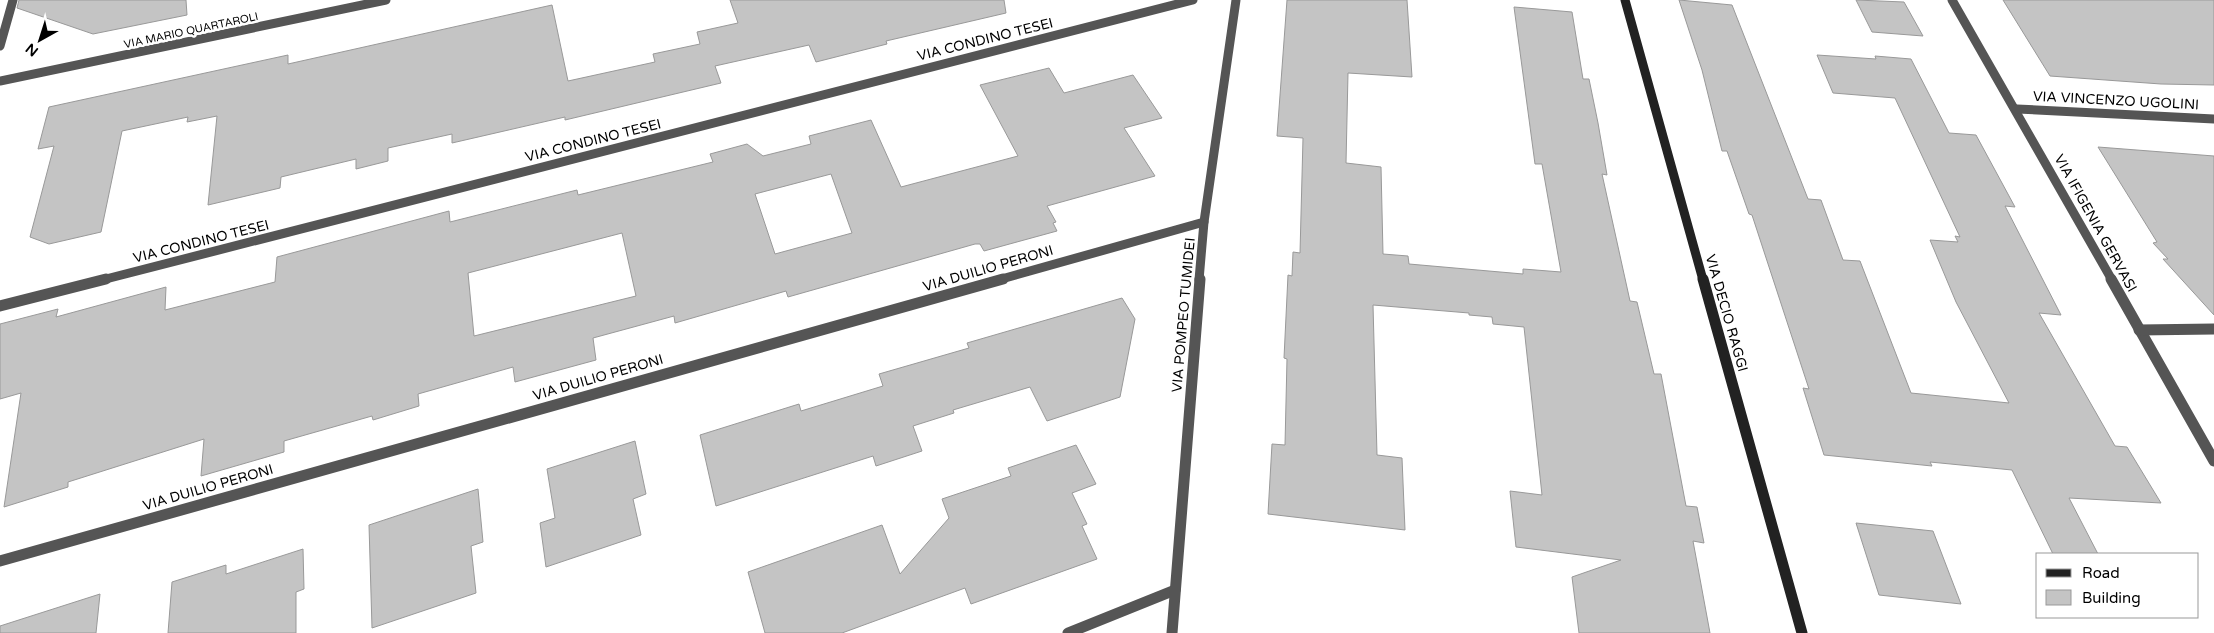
<svg xmlns="http://www.w3.org/2000/svg" width="2214" height="633" viewBox="0 0 2214 633" font-family="'Varela Round',sans-serif">
<style>
.building{fill:#c4c4c4;stroke:#999;fill-rule:evenodd}
.lines{fill:none;stroke-linecap:round;stroke-linejoin:round}
.street-far1{stroke:#555;stroke-width:9}
.street{stroke:#555;stroke-width:11}
.secondary-far1{stroke:#222;stroke-width:9}
.secondary{stroke:#222;stroke-width:11}
.labels{text-anchor:middle;stroke-width:5;stroke-linejoin:round;paint-order:stroke}
.far-street-label{font-size:11px;fill:#000;stroke:#fff}
.street-label{font-size:14px;fill:#000;stroke:#fff}
</style>
<rect width="100%" height="100%" fill="#fff"/>
<g class="building">
<polygon points="19,0 186,0 187,15 93,34 17,8"/>
<polygon points="730,0 1004,0 1006,13 886,41 887,44 816,62 809,45 715,66 721,83 565,120 565,117 452,143 452,134 388,148 388,161 356,169 356,159 281,177 280,188 208,205 217,116 187,122 188,117 122,131 101,232 49,244 30,237 54,146 38,149 49,107 288,55 288,64 552,5 568,81 655,62 653,54 700,44 697,32 738,23"/>
<polygon points="1287,0 1407,0 1412,77 1348,73 1346,163 1381,167 1383,254 1408,256 1409,264 1523,274 1523,269 1561,272 1542,164 1535,164 1514,7 1572,12 1583,79 1589,79 1598,123 1607,175 1602,174 1630,301 1637,302 1654,374 1661,374 1686,506 1697,507 1704,543 1693,541 1710,633 1579,633 1572,577 1621,560 1516,547 1510,491 1542,495 1524,327 1493,324 1492,317 1469,315 1469,313 1373,305 1377,455 1402,458 1405,530 1268,514 1272,444 1285,445 1287,359 1284,358 1288,275 1292,276 1293,252 1300,253 1303,138 1277,136"/>
<polygon points="1679,0 1732,5 1808,199 1821,200 1843,260 1860,261 1911,393 2009,403 1956,302 1930,240 1958,242 1955,236 1960,237 1895,98 1833,93 1817,55 1876,59 1875,56 1911,59 1949,133 1976,135 2015,207 2005,206 2061,315 2039,313 2115,446 2127,447 2161,503 2069,498 2098,554 2053,554 2012,470 1930,462 1932,466 1824,455 1803,388 1809,389 1752,215 1749,214 1727,151 1722,151 1702,70"/>
<polygon points="1856,0 1904,2 1923,36 1872,32"/>
<polygon points="2003,0 2214,0 2214,85 2161,84 2050,76"/>
<path d="M1049,68l15,25 69,-18 29,43 -38,10 31,48 -108,30 9,16 -3,1 4,8 -73,20 -4,-7h-5l-187,53 -2,-6 -111,32 -1,-7 -81,22 3,22 -81,22 -2,-15 -95,27 1,12 -46,14 -1,-4 -88,25v11l-83,24 3,-37 -136,43v5l-64,20 17,-114 -21,6v-75l58,-15 -2,8 110,-30 -1,23 110,-28 2,-25 172,-46 1,11 127,-32 1,5 135,-33 -3,-8 37,-10 16,12 48,-12 -2,-8 62,-16 30,67 117,-31 -38,-71zM831,174l21,59 -77,21 -20,-60zM622,233l14,63 -162,40 -6,-63z"/>
<polygon points="2098,147 2214,156 2214,315 2163,259 2168,259 2153,243 2157,242"/>
<polygon points="1122,298 1135,319 1120,397 1047,421 1030,387 953,410 954,413 913,426 922,451 876,466 873,456 716,506 700,435 799,404 801,411 883,386 879,374 969,348 967,343"/>
<polygon points="635,441 646,494 633,499 641,535 546,567 540,523 555,518 547,469"/>
<polygon points="1076,445 1096,484 1072,493 1087,524 1082,526 1097,559 971,604 965,588 842,633 765,633 748,572 882,525 900,574 949,518 942,499 1011,476 1008,468"/>
<polygon points="478,489 483,542 471,546 476,593 372,628 369,525"/>
<polygon points="1856,523 1933,531 1961,604 1879,595"/>
<polygon points="303,549 304,589 296,592 296,633 168,633 172,582 226,565 226,574"/>
<polygon points="100,594 96,633 0,633 0,626"/>
</g>
<g class="lines">
<g class="street-far1">
<polyline points="1952,0 2112,280"/>
<polyline points="0,46 13,0"/>
<polyline points="0,81 386,0"/>
<polyline points="2017,109 2214,119"/>
<polyline points="102,280 1193,0"/>
<polyline points="998,280 1204,222"/>
<polyline points="1199,280 1204,222 1236,0"/>
</g>
<g class="street">
<polyline points="2111,279 2214,461"/>
<polyline points="0,306 106,279"/>
<polyline points="2139,330 2214,329"/>
<polyline points="0,561 1003,279"/>
<polyline points="1068,633 1175,590"/>
<polyline points="1172,633 1200,279"/>
</g>
<polyline class="secondary-far1" points="1625,0 1703,280"/>
<polyline class="secondary" points="1703,279 1802,633"/>
</g>
<g class="labels">
<g class="far-street-label">
<text transform="translate(191 30) rotate(-12)" y="4">VIA MARIO QUARTAROLI</text>
</g>
<g class="street-label">
<text transform="translate(985 39) rotate(-14)" y="5">VIA CONDINO TESEI</text>
<text transform="translate(2116 100) rotate(3)" y="5">VIA VINCENZO UGOLINI</text>
<text transform="translate(593 140) rotate(-14)" y="5">VIA CONDINO TESEI</text>
<text transform="translate(2096 223) rotate(61)" y="5">VIA IFIGENIA GERVASI</text>
<text transform="translate(201 241) rotate(-14)" y="5">VIA CONDINO TESEI</text>
<text transform="translate(988 268) rotate(-16)" y="5">VIA DUILIO PERONI</text>
<text transform="translate(1727 313) rotate(74)" y="5">VIA DECIO RAGGI</text>
<text transform="translate(1183 315) rotate(-85)" y="5">VIA POMPEO TUMIDEI</text>
<text transform="translate(598 377) rotate(-16)" y="5">VIA DUILIO PERONI</text>
<text transform="translate(208 487) rotate(-16)" y="5">VIA DUILIO PERONI</text>
</g>
</g>
<rect x="2036" y="553" width="162" height="65" fill="#ffffff" stroke="#999999"/>
<rect x="2046" y="569" width="25" height="8" fill="#222222" stroke="#999999"/>
<text x="2082" y="578" font-size="15" fill="#000000">Road</text>
<rect x="2046" y="590" width="25" height="15" fill="#c4c4c4" stroke="#999999"/>
<text x="2082" y="603" font-size="15" fill="#000000">Building</text>
<g transform="translate(40 40) rotate(219)" stroke="#ffffff" stroke-width="4" paint-order="stroke">
<path d="M0-4L9 19L0 12L-9 19Z" fill="#000000"/>
<text y="-8" font-size="14" font-weight="bold" text-anchor="middle" fill="#000000">N</text>
</g>
</svg>
